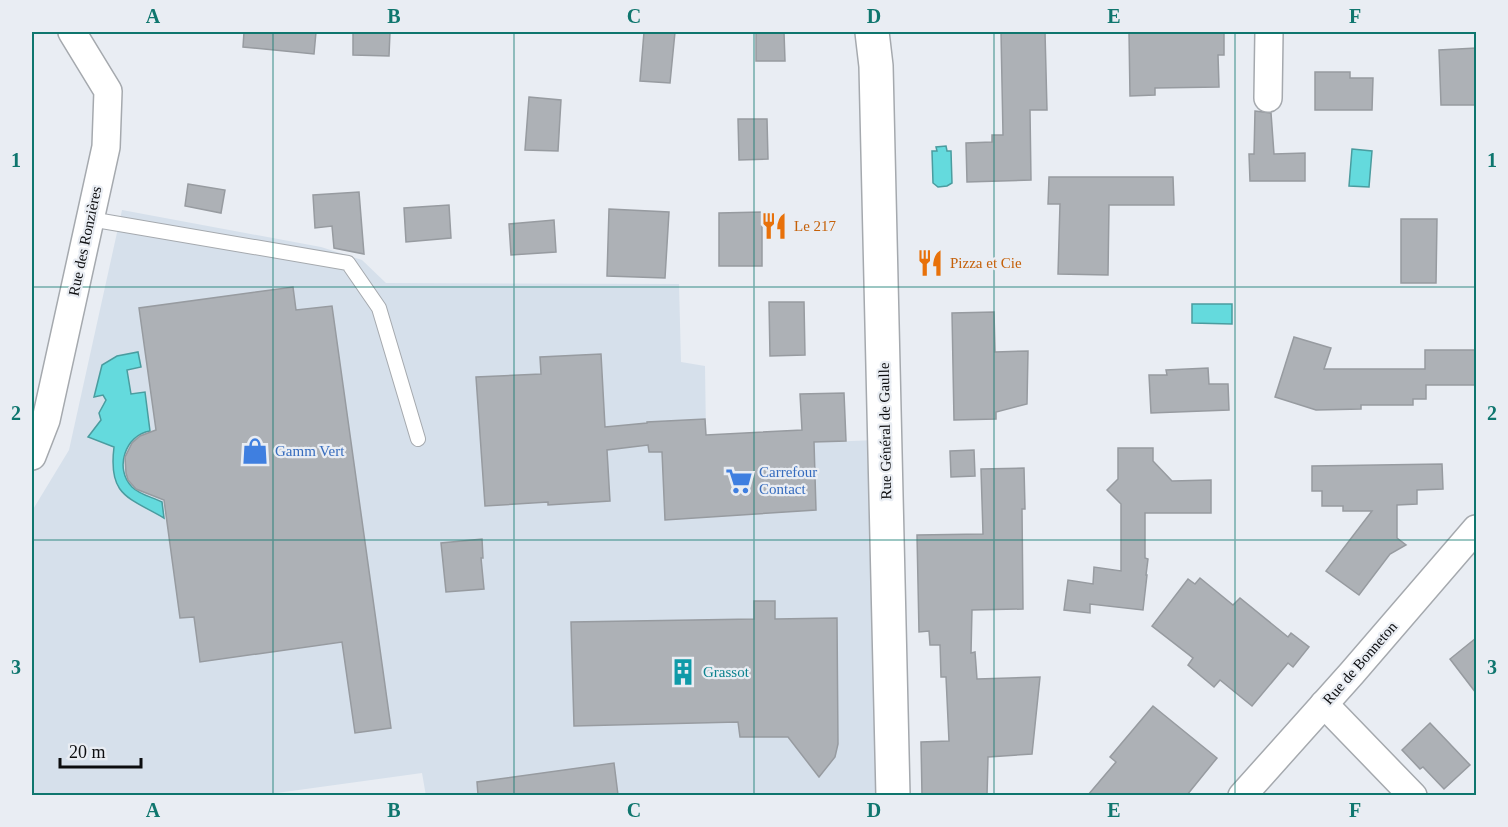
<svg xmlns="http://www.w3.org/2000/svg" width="1508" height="827" viewBox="0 0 1508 827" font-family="'Times New Roman',serif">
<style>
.built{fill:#d6e0eb}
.water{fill:#64dadd;stroke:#4a9c9f;stroke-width:1.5}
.building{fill:#adb1b6;stroke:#979ba0;stroke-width:1.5}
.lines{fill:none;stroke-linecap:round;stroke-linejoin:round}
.service-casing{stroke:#a5a9ae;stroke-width:16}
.minor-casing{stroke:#a5a9ae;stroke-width:30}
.tertiary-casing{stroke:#a5a9ae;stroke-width:36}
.service{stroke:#fff;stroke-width:14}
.minor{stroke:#fff;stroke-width:27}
.tertiary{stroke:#fff;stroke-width:33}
.grid{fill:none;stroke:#0f766e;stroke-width:1.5;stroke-opacity:0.55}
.labels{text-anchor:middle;stroke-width:4.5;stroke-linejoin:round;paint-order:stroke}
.food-label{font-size:15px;fill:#c56008;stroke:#e9edf3;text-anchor:start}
.street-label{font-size:15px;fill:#0c0d0f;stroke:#e9edf3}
.shop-label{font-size:15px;fill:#366cbe;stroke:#e9edf3;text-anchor:start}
.culture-label{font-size:15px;fill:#0d838f;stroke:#e9edf3;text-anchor:start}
.neatline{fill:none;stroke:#0f766e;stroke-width:2}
.grid-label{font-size:20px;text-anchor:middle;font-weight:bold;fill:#0f766e}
</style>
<rect width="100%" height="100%" fill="#e9edf3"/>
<polygon class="built" points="122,210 321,247 362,260 386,283 679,284 681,362 705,366 706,435 803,443 876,440 885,795 426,796 422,773 255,796 32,795 32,511 69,450"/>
<g class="water">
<polygon points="946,146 947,151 951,151 952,183 947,186 938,187 933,183 932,151 937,151 936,147"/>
<polygon points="1352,149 1372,151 1369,187 1349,186"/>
<polygon points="1192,304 1232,304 1232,324 1192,323"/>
<path d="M138,352l3,15 -14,3 4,24 14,-2 5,39c-25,4 -36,38 -18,56 8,8 20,10 30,15l2,16c-36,-21 -56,-22 -50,-71l-26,-10 13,-17 -2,-7 7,-13 -3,-5 -9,2 8,-32 15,-9z"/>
</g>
<g class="building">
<polygon points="244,32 316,32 314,54 243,47"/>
<polygon points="353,32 390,32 389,56 353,55"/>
<polygon points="644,32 675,32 670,83 640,81"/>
<polygon points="756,32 784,32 785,61 756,61"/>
<polygon points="1001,32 1045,32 1047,110 1030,110 1031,180 967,182 966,143 992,142 992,135 1003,135"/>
<polygon points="1129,32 1224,32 1224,55 1218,55 1219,87 1155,88 1155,95 1130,96"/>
<polygon points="1476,48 1476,105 1441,105 1439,50"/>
<polygon points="1315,72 1350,72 1350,78 1373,78 1372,110 1315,110"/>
<polygon points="529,97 561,100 558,151 525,150"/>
<polygon points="1255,111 1271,113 1274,154 1305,153 1305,181 1250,181 1249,154 1254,154"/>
<polygon points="738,119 767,119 768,159 739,160"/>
<polygon points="1049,177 1173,177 1174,205 1109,205 1108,275 1058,274 1060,204 1048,204"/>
<polygon points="188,184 225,190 221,213 185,206"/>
<polygon points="359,192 364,254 334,248 332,226 315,228 313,195"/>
<polygon points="449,205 451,238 406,242 404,208"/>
<polygon points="609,209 669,212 665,278 607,276"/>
<polygon points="762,212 762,266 719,266 719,213"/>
<polygon points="1401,219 1437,219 1436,283 1401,283"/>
<polygon points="554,220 556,252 511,255 509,224"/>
<polygon points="293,287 296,310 332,306 391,728 355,733 342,642 200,662 194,617 180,618 164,500 136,489 128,480 126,473 125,457 132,443 140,436 156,430 139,308"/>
<polygon points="769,302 804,302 805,355 770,356"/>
<polygon points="994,312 995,352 1028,351 1027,404 996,412 996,419 954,420 952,313"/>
<polygon points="1294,337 1331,348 1324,369 1425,369 1425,350 1476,350 1476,385 1426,385 1426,399 1413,399 1413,405 1361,405 1361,409 1316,410 1275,397"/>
<polygon points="601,354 605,427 647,423 647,422 705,419 706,435 802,430 800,394 844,393 846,441 814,442 816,510 665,520 662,452 649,452 648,445 607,450 610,501 548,505 548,502 485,506 476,377 541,374 540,357"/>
<polygon points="1208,368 1209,384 1228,384 1229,410 1151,413 1149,375 1167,375 1166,370"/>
<polygon points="1118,448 1153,448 1153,461 1172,481 1211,480 1211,513 1145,513 1145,558 1148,559 1146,575 1147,575 1143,610 1090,604 1090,613 1064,610 1068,580 1093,584 1094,567 1121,571 1121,504 1107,490 1118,479"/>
<polygon points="974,450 975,476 951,477 950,451"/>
<polygon points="1442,464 1443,489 1417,490 1417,504 1397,505 1397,538 1406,545 1390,554 1359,595 1326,571 1372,511 1343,511 1343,506 1322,506 1322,491 1312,491 1312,466"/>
<polygon points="1024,468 1025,509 1022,509 1023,609 972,610 971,653 975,652 977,679 1040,677 1032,754 988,757 987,795 922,795 921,742 949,741 946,677 941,677 940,645 930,645 929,631 919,632 917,535 983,534 981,469"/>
<polygon points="482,539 483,558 481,558 484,589 446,592 441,543"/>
<polygon points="1200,578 1233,605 1240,598 1288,637 1291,633 1309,647 1293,667 1288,663 1252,706 1220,680 1214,687 1188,665 1193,658 1152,626 1188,579 1195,584"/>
<polygon points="754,601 775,601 775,619 837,618 838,744 835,757 819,777 788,737 740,737 738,722 574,726 571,622 754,619"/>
<polygon points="1476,638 1476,693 1450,659"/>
<polygon points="1153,706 1217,758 1187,795 1088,795 1116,762 1110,757"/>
<polygon points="1430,723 1470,765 1444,789 1423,767 1420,769 1402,750"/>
<polygon points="614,763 618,795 478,795 477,782"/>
</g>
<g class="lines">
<defs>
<polyline id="service" points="90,219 348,263 379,308 418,439"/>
<g id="minor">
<polyline points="1268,98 1269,32"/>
<polyline points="32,456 46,420 106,147 108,91 72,32"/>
<polyline points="1324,704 1413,796"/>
<polyline points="1242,796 1352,673 1476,529"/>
</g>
<polyline id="tertiary" points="872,32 876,66 893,796"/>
</defs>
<use href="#service" class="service-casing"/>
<use href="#minor" class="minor-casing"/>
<use href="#tertiary" class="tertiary-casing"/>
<use href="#service" class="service"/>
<use href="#minor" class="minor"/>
<use href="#tertiary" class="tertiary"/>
</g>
<path class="grid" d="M273,32v764M514,32v764M754,32v764M994,32v764M1235,32v764M32,287h1444M32,540h1444"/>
<defs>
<symbol id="restaurant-bare" viewBox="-9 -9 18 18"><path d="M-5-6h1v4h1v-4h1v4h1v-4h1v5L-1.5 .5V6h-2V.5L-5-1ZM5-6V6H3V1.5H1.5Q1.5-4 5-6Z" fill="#e8710a" stroke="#e9edf3" stroke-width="2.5" paint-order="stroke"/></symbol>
<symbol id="shop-bare" viewBox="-9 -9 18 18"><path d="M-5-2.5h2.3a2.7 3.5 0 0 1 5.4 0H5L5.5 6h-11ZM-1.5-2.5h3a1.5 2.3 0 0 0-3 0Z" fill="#3f7fe0" stroke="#e9edf3" stroke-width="2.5" paint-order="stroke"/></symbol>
<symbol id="supermarket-bare" viewBox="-9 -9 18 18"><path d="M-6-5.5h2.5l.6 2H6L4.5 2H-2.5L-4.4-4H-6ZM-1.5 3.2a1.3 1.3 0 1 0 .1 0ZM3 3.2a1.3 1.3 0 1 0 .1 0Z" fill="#3f7fe0" stroke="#e9edf3" stroke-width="2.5" paint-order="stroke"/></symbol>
<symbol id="building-bare" viewBox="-9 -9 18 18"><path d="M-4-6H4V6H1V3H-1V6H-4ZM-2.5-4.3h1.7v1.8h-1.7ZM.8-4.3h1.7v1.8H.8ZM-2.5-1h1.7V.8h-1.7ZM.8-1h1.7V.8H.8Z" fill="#0f9aa8" stroke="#e9edf3" stroke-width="2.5" paint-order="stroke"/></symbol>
</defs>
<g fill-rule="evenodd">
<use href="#restaurant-bare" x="755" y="207" width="38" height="38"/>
<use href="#restaurant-bare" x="911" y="244" width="38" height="38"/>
<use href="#shop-bare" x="236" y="432" width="38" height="38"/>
<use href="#supermarket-bare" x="720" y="462" width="38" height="38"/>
<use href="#building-bare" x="664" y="653" width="38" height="38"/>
</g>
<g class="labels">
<g class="food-label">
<text x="794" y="231">Le 217</text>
<text x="950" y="268">Pizza et Cie</text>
</g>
<g class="street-label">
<text transform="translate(85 241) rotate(-78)" y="5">Rue des Ronzières</text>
<text transform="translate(885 431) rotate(-91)" y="5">Rue Général de Gaulle</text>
<text transform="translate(1360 663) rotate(-49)" y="5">Rue de Bonneton</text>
</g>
<g class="shop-label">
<text x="275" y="456">Gamm Vert</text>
<text x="759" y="477">Carrefour<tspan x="759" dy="17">Contact</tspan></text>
</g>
<g class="culture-label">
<text x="703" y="677">Grassot</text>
</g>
</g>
<rect width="1508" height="827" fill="none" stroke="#e9edf3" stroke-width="66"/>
<path d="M60 758v9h81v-9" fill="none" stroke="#0c0d0f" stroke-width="3"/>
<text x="69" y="758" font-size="18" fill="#0c0d0f" stroke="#e9edf3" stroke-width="4.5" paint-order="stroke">20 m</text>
<rect x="33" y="33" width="1442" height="761" class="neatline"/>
<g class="grid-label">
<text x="153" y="23">A</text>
<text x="394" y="23">B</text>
<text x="634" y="23">C</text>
<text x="874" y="23">D</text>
<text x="1114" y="23">E</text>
<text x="1355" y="23">F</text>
<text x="16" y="167">1</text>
<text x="1492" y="167">1</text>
<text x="16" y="420">2</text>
<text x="1492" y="420">2</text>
<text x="16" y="674">3</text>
<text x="1492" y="674">3</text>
<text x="153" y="817">A</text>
<text x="394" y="817">B</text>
<text x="634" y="817">C</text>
<text x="874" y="817">D</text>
<text x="1114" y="817">E</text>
<text x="1355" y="817">F</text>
</g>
</svg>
